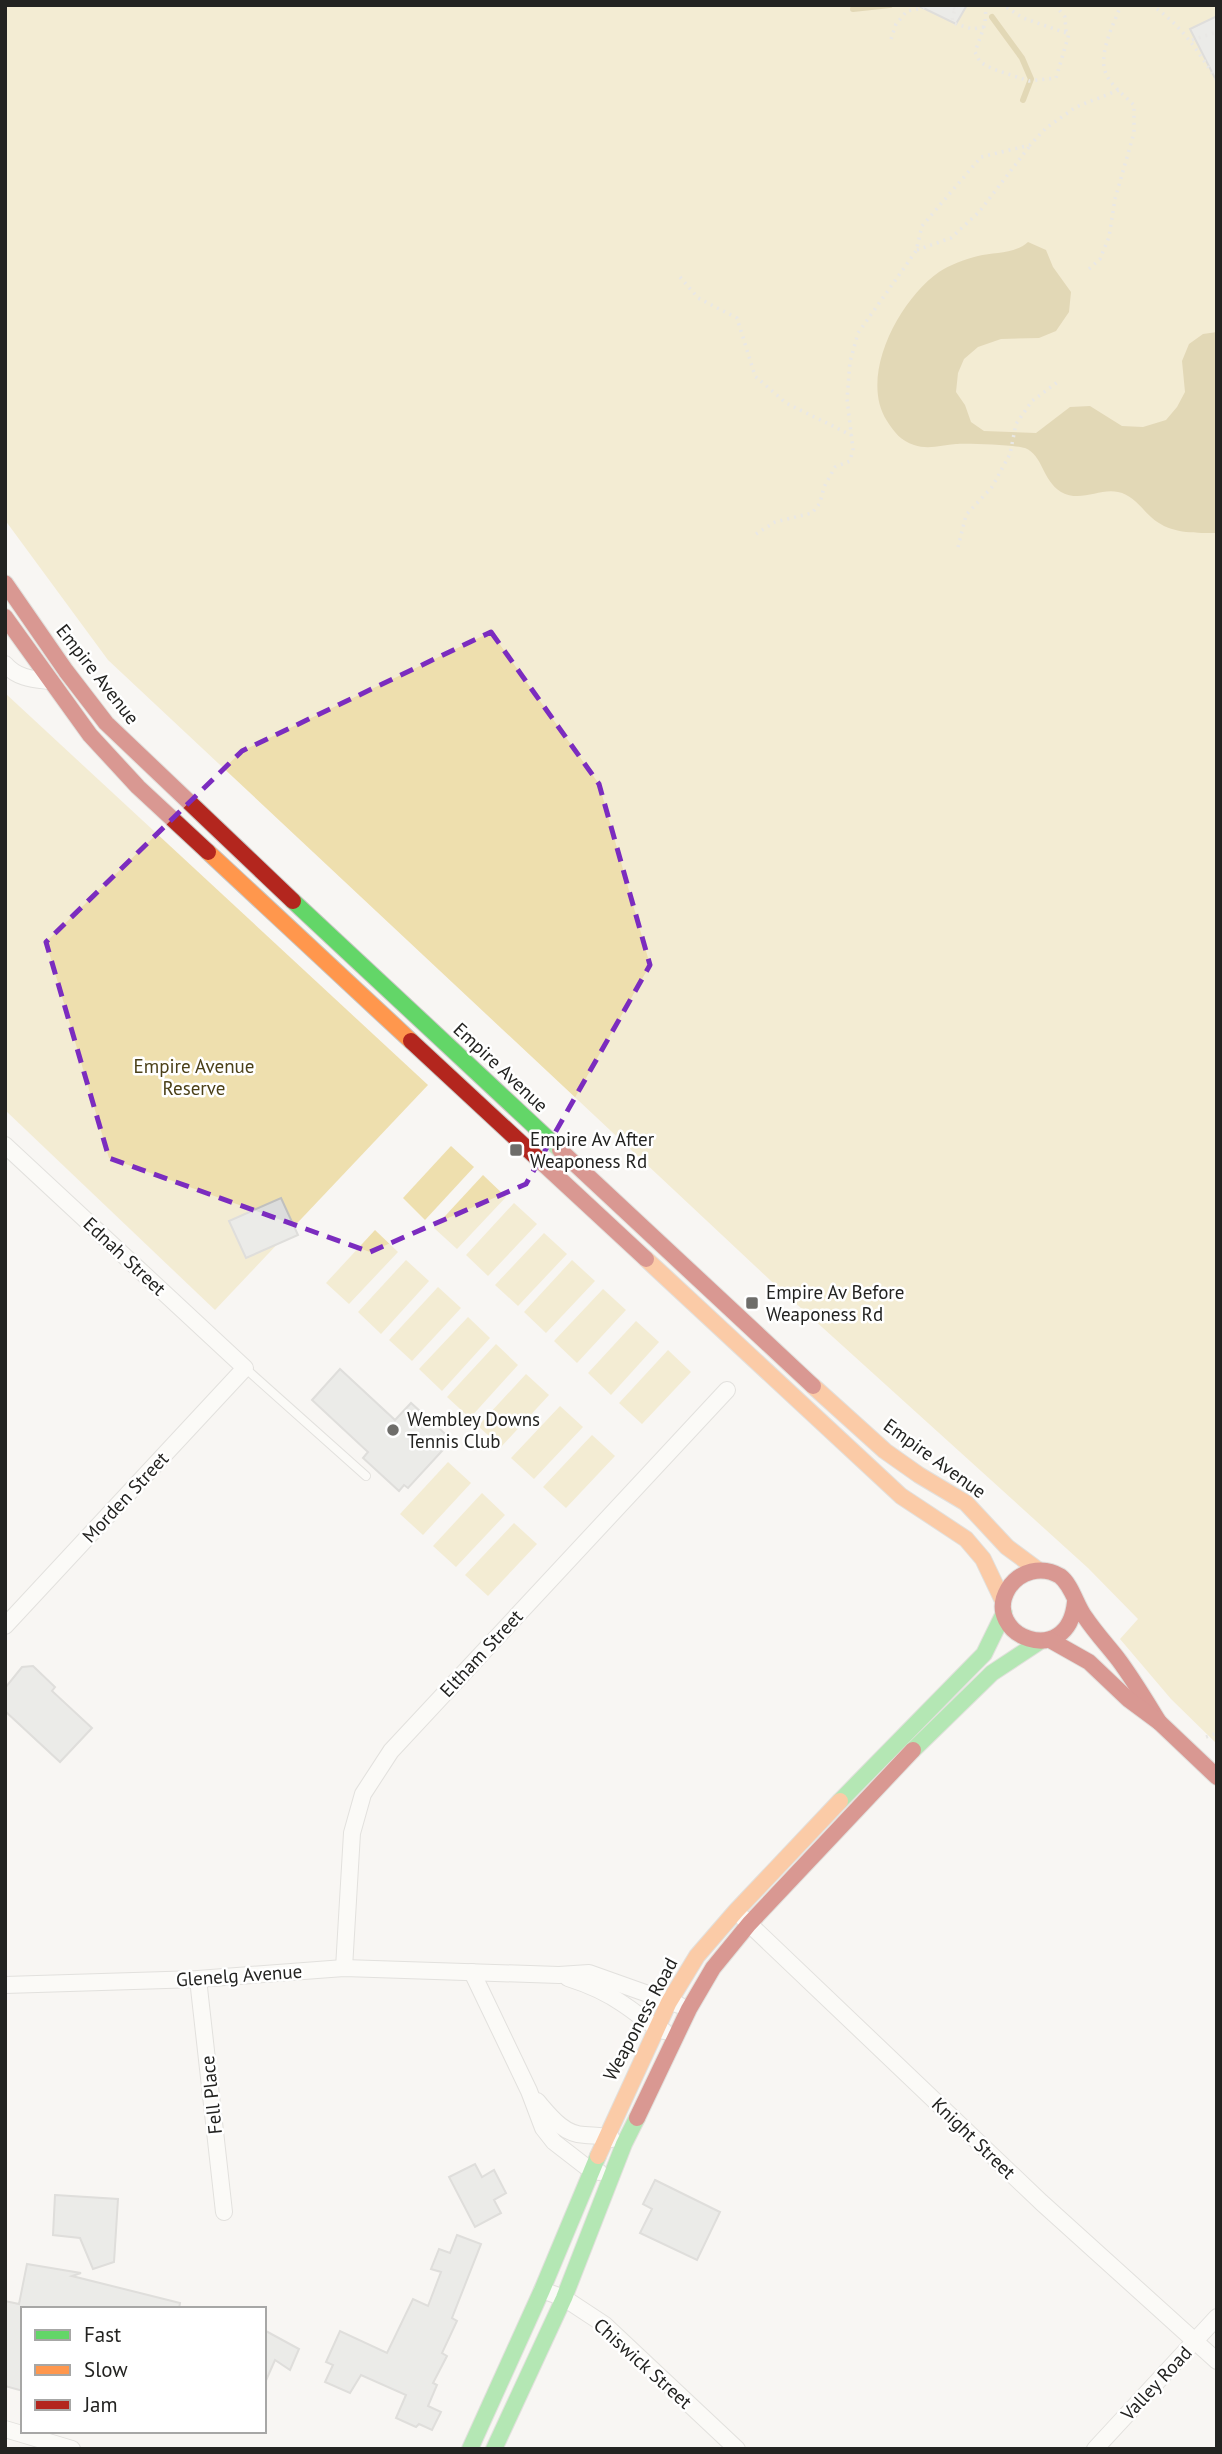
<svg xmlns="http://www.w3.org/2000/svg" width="1222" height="2454" viewBox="0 0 1222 2454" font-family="'PT Sans',sans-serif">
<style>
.green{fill:#eedfae}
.water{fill:#c8b46e}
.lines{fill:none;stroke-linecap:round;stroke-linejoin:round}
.stream{stroke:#c8b46e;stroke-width:6}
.building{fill:#dcdddc;stroke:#c0c0bf;stroke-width:2}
.lane-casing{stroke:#c8c7c4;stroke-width:10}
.street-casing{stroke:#c8c7c4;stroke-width:18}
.fast-casing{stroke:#c8c7c4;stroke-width:18}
.slow-casing{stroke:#c8c7c4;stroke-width:18}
.jam-casing{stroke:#c8c7c4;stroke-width:18}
.path{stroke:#d7d7d6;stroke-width:3.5;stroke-dasharray:2 5;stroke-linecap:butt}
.lane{stroke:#fefefd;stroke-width:8}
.street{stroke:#fefefd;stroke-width:16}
.fast{stroke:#63d668;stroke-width:16}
.slow{stroke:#ff974d;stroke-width:16}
.jam{stroke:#b3261e;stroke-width:16}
.marked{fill:none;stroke:#7b2cbf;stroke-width:5;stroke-dasharray:14 9;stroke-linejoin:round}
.poi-dot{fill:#6e6d6a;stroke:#fff;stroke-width:2.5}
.labels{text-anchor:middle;stroke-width:5;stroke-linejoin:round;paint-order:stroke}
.street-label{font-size:19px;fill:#232321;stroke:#fff}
.park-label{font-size:19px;fill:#4b4018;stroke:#fff}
.poi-label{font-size:19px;fill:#232321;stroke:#fff;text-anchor:start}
</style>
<rect width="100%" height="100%" fill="#f8f6f3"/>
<g class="green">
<polygon points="5,5 1217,5 1217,1744 1171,1699 1120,1639 1138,1619 1088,1568 770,1280 108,660 5,520"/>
<polygon points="5,693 428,1085 215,1310 5,1110"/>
<polygon points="451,1146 474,1167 425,1220 403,1198"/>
<polygon points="483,1175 506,1197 457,1249 434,1228"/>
<polygon points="514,1203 537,1224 488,1276 466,1255"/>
<polygon points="375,1230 398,1252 349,1304 326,1283"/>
<polygon points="544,1233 567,1254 518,1306 495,1285"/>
<polygon points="406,1260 429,1281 381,1334 358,1312"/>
<polygon points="572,1260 595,1281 546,1333 524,1312"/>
<polygon points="438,1287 461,1308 412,1361 389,1340"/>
<polygon points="603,1289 626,1310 577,1363 554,1341"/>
<polygon points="468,1317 490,1338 442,1391 419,1369"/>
<polygon points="636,1321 659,1342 611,1395 588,1373"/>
<polygon points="496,1344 518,1365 470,1418 447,1397"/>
<polygon points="668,1350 691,1372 642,1424 619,1403"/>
<polygon points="526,1374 549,1395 501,1447 478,1426"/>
<polygon points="560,1406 583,1427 534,1479 511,1458"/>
<polygon points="592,1435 615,1456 566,1508 543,1487"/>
<polygon points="448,1462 471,1483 423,1535 400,1514"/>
<polygon points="482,1493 505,1515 456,1567 433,1546"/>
<polygon points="514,1523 537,1544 488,1596 465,1575"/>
</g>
<path class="water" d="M1028,242l18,8 7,17 18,25 -2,20 -13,19 -17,7 -38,1 -23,8 -14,12 -6,14 -2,19 9,13 6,17 13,9 52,2 34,-26 20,-1 32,20 21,1 23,-7 11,-13 8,-15 -3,-31 7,-17 14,-10 14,-2v201c-23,0 -48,1 -66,-16 -10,-9 -18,-22 -33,-25 -19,-4 -37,11 -57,0 -19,-12 -18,-37 -36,-44 -9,-3 -58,-5 -69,-4 -13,1 -28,6 -42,1 -13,-4 -20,-13 -27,-24 -29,-45 13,-122 52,-149 10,-7 27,-13 39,-16 16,-4 37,-2 50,-14z"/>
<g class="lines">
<g class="stream">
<polyline points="853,9 890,5"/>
<polyline points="992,17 1022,58 1031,79 1023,100"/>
</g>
</g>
<g class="building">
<polygon points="917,5 967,5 956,24"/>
<polygon points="1217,16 1217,82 1190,29"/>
<polygon points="281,1198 298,1235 246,1258 229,1221"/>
<polygon points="340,1369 395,1420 411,1403 452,1440 408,1488 404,1485 399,1491 363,1458 368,1452 312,1400"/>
<polygon points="33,1666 55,1687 52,1691 92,1728 60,1762 5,1711 5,1688 22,1667"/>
<polygon points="475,2164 482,2177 494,2170 506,2193 494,2200 501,2213 475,2227 449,2177"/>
<polygon points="655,2180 720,2212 697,2260 640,2233 652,2209 643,2204"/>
<polygon points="55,2195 118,2199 114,2262 93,2269 80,2238 53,2235"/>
<polygon points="457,2235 481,2244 452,2318 457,2321 442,2353 447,2356 433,2383 437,2385 428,2406 441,2412 432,2430 419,2424 416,2427 396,2418 406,2395 361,2375 350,2393 325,2382 333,2365 326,2362 340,2331 387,2353 413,2299 428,2306 441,2272 431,2269 439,2249 450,2253"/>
<polygon points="27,2264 81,2273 72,2276 180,2303 179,2309 23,2309 23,2391 5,2386 5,2301 19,2304"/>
<polygon points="264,2330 299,2349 290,2370 275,2360 264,2385"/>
</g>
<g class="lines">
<defs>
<polyline id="lane" points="245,1368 366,1476"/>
<g id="street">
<path d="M5,664c12,14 27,15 44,17"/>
<polyline points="5,1145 245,1368 5,1626"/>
<polyline points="743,1918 1041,2202 1217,2361"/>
<polyline points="344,1968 352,1833 363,1794 391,1751 727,1390"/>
<polyline points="472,1972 529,2091 543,2128 554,2142 585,2166 599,2172"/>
<path d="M568,1978c19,6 38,14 55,26 14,9 25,20 41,27"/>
<polyline points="198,1979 224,2212"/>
<polyline points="5,1985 198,1979 344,1968 559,1975 589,1973 679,2005"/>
<path d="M537,2101c13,15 27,34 48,34 11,1 17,0 27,4"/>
<polyline points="542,2290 564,2298 605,2325 737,2449"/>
<polyline points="5,2429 72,2449"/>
<polyline points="1095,2449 1217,2317"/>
</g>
<g id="fast">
<polyline points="293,901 560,1150"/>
<polyline points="913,1750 992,1673 1039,1642"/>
<polyline points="840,1801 984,1654 1004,1613"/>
<polyline points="470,2449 542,2290 598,2156"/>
<polyline points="494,2449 564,2298 624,2144 637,2118"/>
</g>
<g id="slow">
<polyline points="208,852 411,1041"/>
<polyline points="646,1259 901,1496 966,1539 983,1559 1003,1601"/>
<polyline points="813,1386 885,1451 919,1475 966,1503 1007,1547 1038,1570"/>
<polyline points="598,2156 669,2002 697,1956 736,1911 840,1801"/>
</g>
<g id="jam">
<polyline points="5,583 66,671 106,723 293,901"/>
<polyline points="5,617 90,735 138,787 208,852"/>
<polyline points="411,1041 646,1259"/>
<polyline points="560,1150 813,1386"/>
<path d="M1075,1602c-7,69 -94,33 -67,-13 11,-18 34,-24 52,-13 12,9 16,29 25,41 10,15 22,28 33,42 15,20 28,42 41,63"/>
<polyline points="1050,1640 1089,1662 1128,1699 1159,1722 1217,1777"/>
<polyline points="637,2118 689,2009 713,1968 749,1924 913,1750"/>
</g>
</defs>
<use href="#lane" class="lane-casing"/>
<use href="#street" class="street-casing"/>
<use href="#fast" class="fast-casing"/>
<use href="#slow" class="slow-casing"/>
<use href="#jam" class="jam-casing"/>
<g class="path">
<polyline points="947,5 955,9"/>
<polyline points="957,5 952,17 953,23 972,29 984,27"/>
<polyline points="986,5 985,24 975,52 980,62 993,69 1029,81 1056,78 1069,34 1023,18 1003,5"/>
<polyline points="1055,5 1065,17 1066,33"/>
<path d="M1151,5c30,19 47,46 66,76"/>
<polyline points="891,39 896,24 907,11 923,8 924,5"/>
<polyline points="1192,40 1217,32"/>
<polyline points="917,250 951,238 979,212 1029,147"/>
<path d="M1089,269l11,-10 9,-22 6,-38 19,-66v-28c-9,-9 -25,-21 -29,-34 -6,-19 9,-48 16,-66"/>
<polyline points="680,277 698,298 737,318 755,376 786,403 851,435"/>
<polyline points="756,534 775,522 812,513 820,503 824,487 835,467 850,461 853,449 847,399 850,362 858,333 916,251 922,226 981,157 1030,145 1046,128 1076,107 1119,90"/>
<polyline points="958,547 966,515 992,487 1010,454 1016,424 1032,401 1059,381"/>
<polyline points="1206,1737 1217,1733"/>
</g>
<use href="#lane" class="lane"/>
<use href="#street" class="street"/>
<use href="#fast" class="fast"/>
<use href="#slow" class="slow"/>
<use href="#jam" class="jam"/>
</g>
<path d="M0 0H1222V2454H0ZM491,632l108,152 51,181 -124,219 -156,68 -261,-94 -63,-216 196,-191z" fill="#f8f6f3" fill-opacity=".55" fill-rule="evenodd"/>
<path class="marked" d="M491,632l108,152 51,181 -124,219 -156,68 -261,-94 -63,-216 196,-191z"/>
<g class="poi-dot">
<rect x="509" y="1143" width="14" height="14" rx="3.5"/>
<rect x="745" y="1296" width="14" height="14" rx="3.5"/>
<circle cx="393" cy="1430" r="7"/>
</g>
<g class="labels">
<g class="street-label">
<text transform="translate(98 674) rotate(52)" y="7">Empire Avenue</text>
<text transform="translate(501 1067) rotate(43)" y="7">Empire Avenue</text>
<text transform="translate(125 1256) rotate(43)" y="7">Ednah Street</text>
<text transform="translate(935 1458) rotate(36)" y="7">Empire Avenue</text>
<text transform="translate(125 1497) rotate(-47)" y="7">Morden Street</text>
<text transform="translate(481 1653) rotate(-47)" y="7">Eltham Street</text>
<text transform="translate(239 1975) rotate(-4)" y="7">Glenelg Avenue</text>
<text transform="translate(640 2019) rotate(-62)" y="7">Weaponess Road</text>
<text transform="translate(211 2095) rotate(-96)" y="7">Fell Place</text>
<text transform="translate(974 2138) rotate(44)" y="7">Knight Street</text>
<text transform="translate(643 2363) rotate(42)" y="7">Chiswick Street</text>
<text transform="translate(1156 2383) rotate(-47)" y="7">Valley Road</text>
</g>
<g class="park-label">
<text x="194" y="1073">Empire Avenue<tspan x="194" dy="22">Reserve</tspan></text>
</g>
<g class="poi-label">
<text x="530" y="1146">Empire Av After<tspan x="530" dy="22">Weaponess Rd</tspan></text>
<text x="766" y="1299">Empire Av Before<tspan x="766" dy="22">Weaponess Rd</tspan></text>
<text x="407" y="1426">Wembley Downs<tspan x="407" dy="22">Tennis Club</tspan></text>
</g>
</g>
<rect width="1222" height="2454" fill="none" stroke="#232321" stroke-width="14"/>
<rect x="21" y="2307" width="245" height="126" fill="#ffffff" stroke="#a7a7a6" stroke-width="2"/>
<rect x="35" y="2330" width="35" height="10" fill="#63d668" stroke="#a7a7a6" stroke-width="2"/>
<text x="84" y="2342" font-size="21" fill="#232321">Fast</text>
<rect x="35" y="2365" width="35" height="10" fill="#ff974d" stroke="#a7a7a6" stroke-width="2"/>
<text x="84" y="2377" font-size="21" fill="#232321">Slow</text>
<rect x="35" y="2400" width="35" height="10" fill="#b3261e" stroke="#a7a7a6" stroke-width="2"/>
<text x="84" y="2412" font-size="21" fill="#232321">Jam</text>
</svg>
